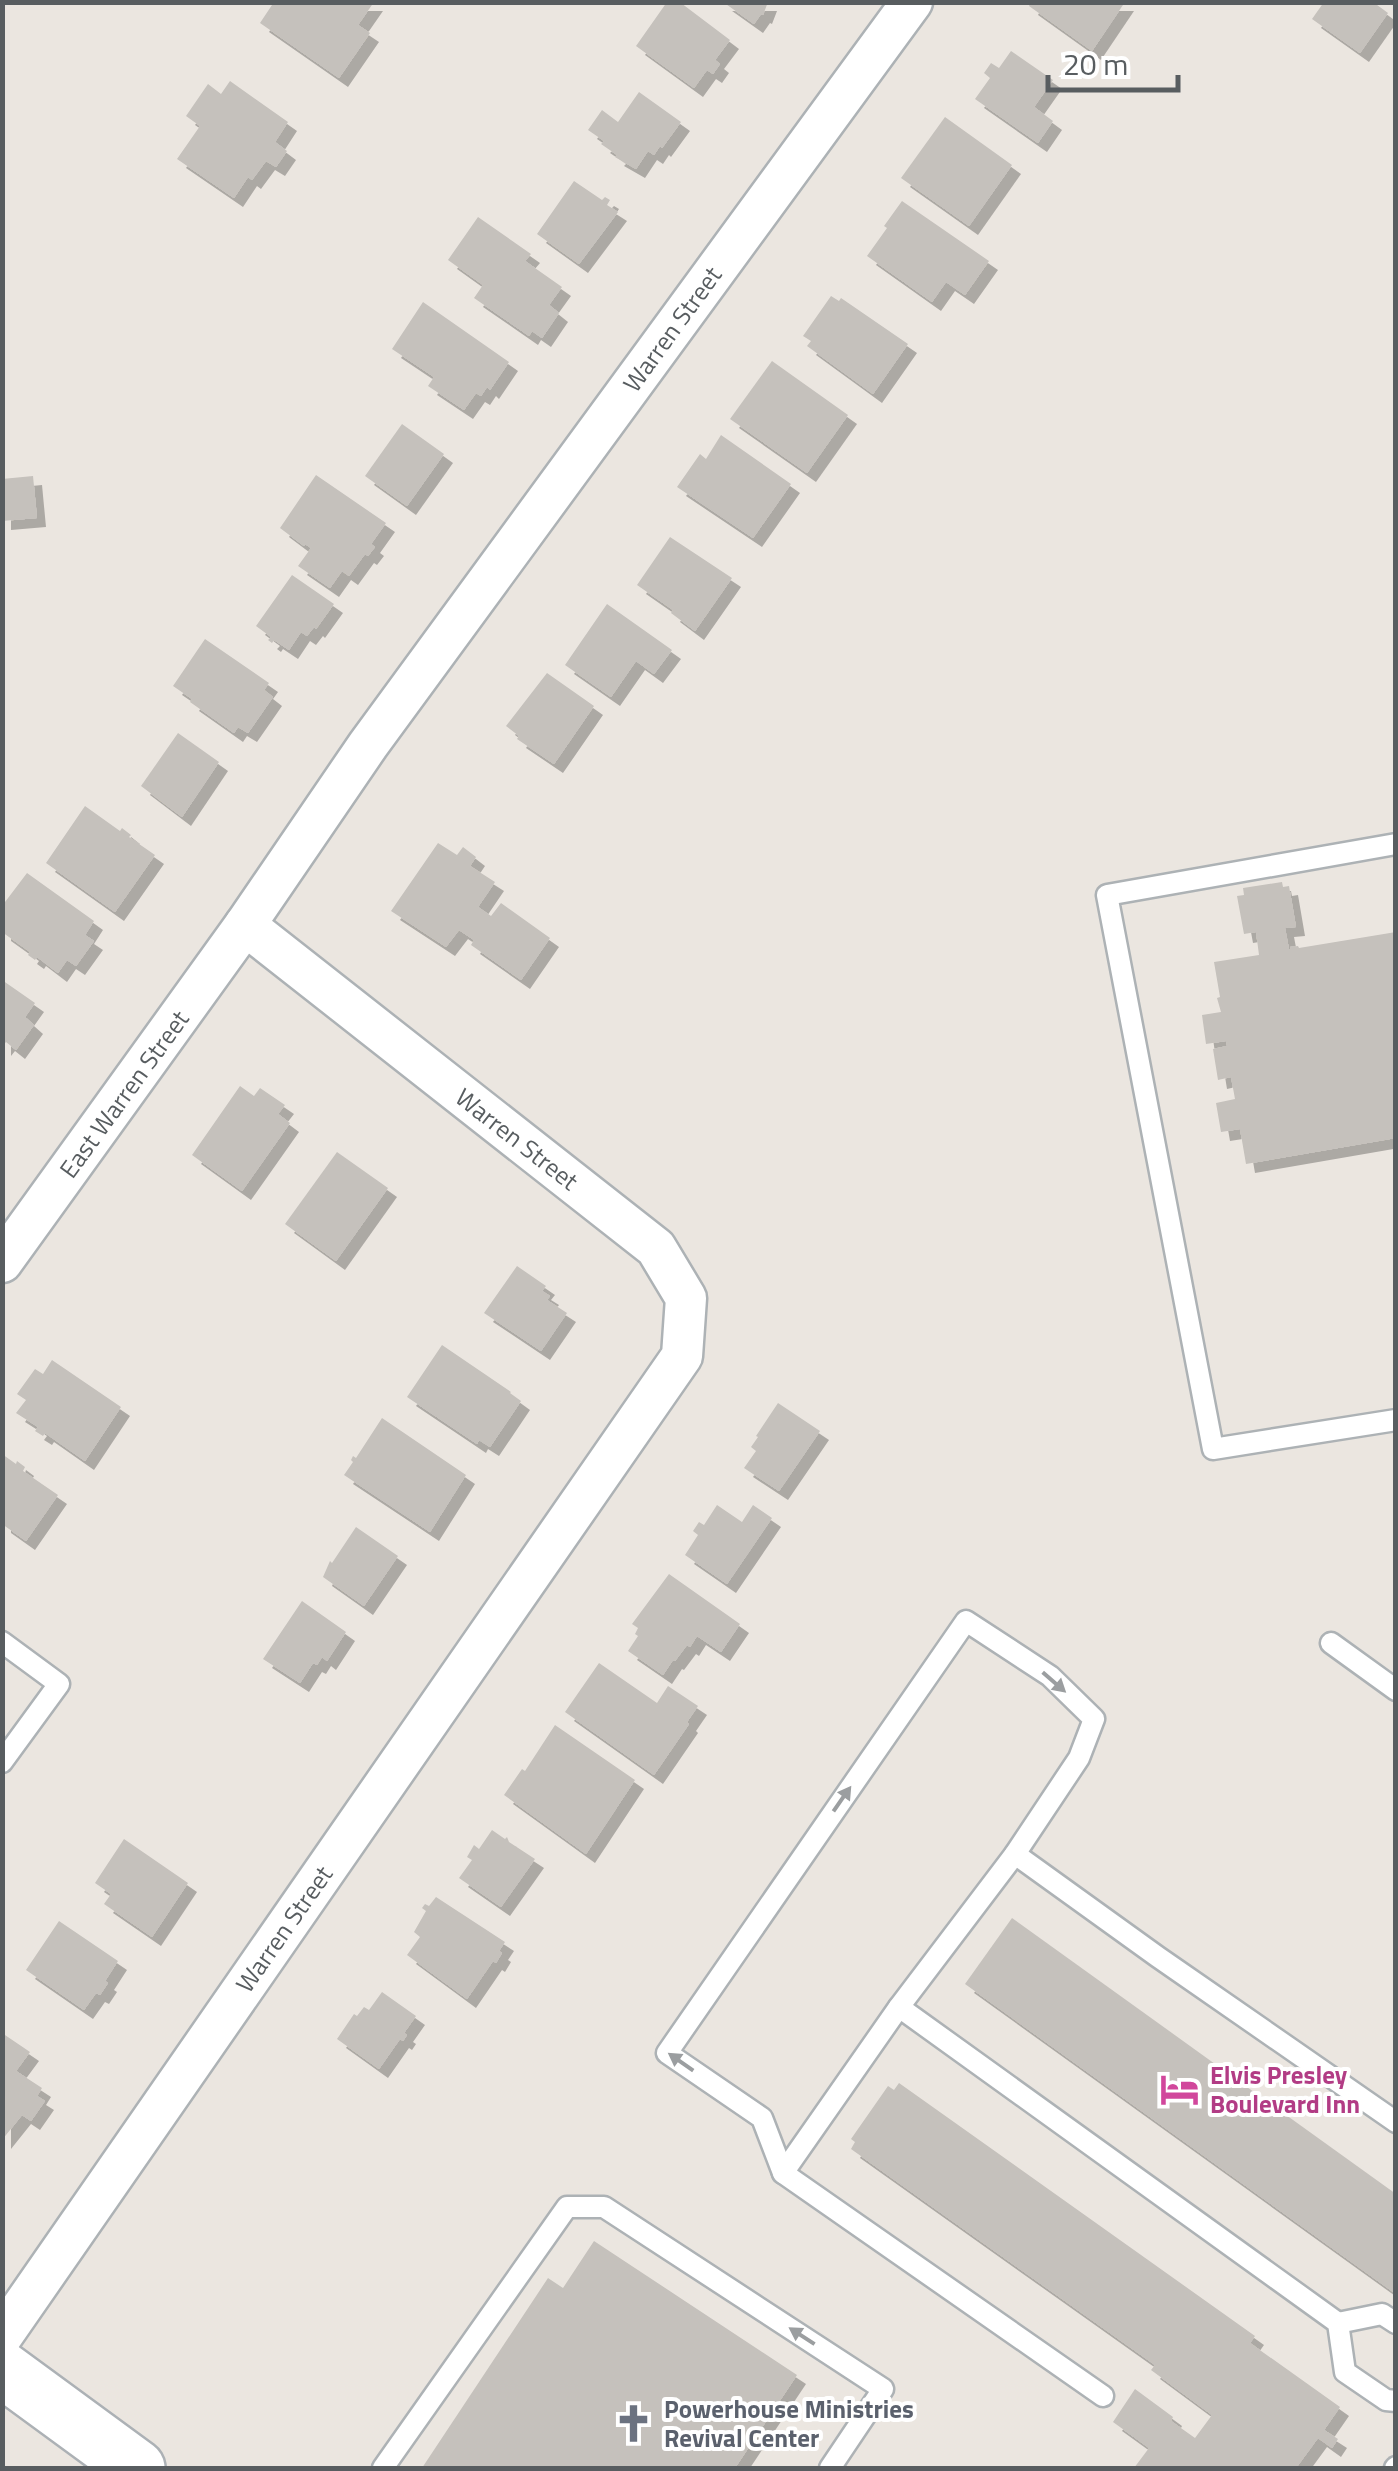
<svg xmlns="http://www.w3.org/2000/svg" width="1398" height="2471" viewBox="0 0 1398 2471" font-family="'Titillium Web',sans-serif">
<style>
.building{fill:#c5c1bc;filter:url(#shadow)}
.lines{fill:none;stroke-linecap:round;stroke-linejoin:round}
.service-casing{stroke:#adb2b5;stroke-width:25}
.minor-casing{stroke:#adb2b5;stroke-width:45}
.secondary-casing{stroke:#acb1b5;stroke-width:60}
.service{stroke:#fff;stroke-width:20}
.minor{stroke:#fff;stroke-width:40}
.secondary{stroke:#fff;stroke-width:55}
.oneway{fill:#9b9ea0}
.labels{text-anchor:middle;stroke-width:8;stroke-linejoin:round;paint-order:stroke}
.street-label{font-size:25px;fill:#585d60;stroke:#fff}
.hotel-label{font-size:25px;font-weight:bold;fill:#b23c85;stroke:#fff;text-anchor:start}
.worship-label{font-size:25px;font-weight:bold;fill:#5b616d;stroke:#fff;text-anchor:start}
</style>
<defs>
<filter id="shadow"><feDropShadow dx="9" dy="9" stdDeviation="0" flood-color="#0004"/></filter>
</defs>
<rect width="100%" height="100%" fill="#ebe6e0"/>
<g class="building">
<polygon points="274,2 281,5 283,2 374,2 358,25 370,33 339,78 260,23"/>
<polygon points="667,2 681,3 730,40 715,60 720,64 713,74 707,70 694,88 636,46"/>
<polygon points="723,2 768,2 763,15 761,14 754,24"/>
<polygon points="1031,2 1125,2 1092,51 1029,6"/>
<polygon points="1324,2 1373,2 1388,13 1360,53 1312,19"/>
<polygon points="1011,51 1053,80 1034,107 1053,121 1038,143 975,99 990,78 984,73 991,63 999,68"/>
<polygon points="230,81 288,122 275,142 287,151 276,167 266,161 252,180 248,177 234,198 177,159 200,126 186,116 208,84 221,94"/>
<polygon points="639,92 681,122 662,148 660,146 654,155 648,151 636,169 615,157 617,155 601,144 604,141 588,130 602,110 618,122"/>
<polygon points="945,117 1012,165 969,226 901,178"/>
<polygon points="574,181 602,200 605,197 610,200 607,205 618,212 579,264 537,234"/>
<polygon points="902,201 989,261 965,295 946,282 932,302 867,256 887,228 884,226"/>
<polygon points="478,217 531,254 525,261 562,287 549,305 559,313 542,338 532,331 529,336 474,298 483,285 448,260"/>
<polygon points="831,296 839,301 841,298 908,344 873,394 807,346 811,341 803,336"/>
<polygon points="423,302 509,362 490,390 487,387 481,396 476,393 464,410 428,386 434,377 392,349"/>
<polygon points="772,361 848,415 807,473 730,419"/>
<polygon points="402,424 444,454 407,506 365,476"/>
<polygon points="721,435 791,484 753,538 677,487 700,454 706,459"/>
<polygon points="316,475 386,523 371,544 375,547 368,556 365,554 349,576 342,571 330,588 298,566 311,548 305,544 304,546 280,528"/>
<polygon points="33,476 37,518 2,521 2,479"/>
<polygon points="670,537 732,578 695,631 671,613 673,610 637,585"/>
<polygon points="292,575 334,604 316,629 314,627 307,636 301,632 289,650 274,640 272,643 268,640 271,637 256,626"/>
<polygon points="607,604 672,650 654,674 636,661 611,697 565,665"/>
<polygon points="205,639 269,683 264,690 273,697 248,733 238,727 234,733 190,702 192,699 173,686"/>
<polygon points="547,673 594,706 554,764 517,739 519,736 506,726"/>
<polygon points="178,733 219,762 182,817 141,786"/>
<polygon points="85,806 120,831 122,828 131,835 129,837 155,855 115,912 46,863"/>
<polygon points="438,843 457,855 463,847 476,857 470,866 495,882 478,907 491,916 501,903 550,938 521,980 471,945 474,940 459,930 446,947 391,911"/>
<polygon points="27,873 94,921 85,935 94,941 76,966 67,960 58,973 37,957 35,960 28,955 30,952 2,932 2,906"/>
<polygon points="1282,882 1283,887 1289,886 1296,927 1285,928 1289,949 1291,949 1290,947 1298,946 1299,948 1396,932 1396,1138 1246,1164 1240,1129 1221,1132 1216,1103 1235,1099 1231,1077 1218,1080 1213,1049 1227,1046 1226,1041 1206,1044 1202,1015 1221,1012 1217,998 1220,997 1214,962 1259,955 1256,932 1244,934 1237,896 1244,895 1243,888"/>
<polygon points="2,980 35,1003 25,1017 34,1025 16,1050 6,1042 2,1047"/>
<polygon points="240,1086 254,1096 260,1088 285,1105 278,1114 290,1123 242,1191 192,1155"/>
<polygon points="337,1152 388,1188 336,1261 285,1224"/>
<polygon points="517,1266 546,1286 542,1291 550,1296 547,1300 567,1313 541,1351 484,1313"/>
<polygon points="442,1345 511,1392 510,1393 521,1401 490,1447 479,1440 477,1444 407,1397"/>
<polygon points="52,1360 121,1407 85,1461 45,1433 43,1436 35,1431 38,1427 16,1413 26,1400 17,1394 35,1369 43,1374"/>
<polygon points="778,1403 820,1431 779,1491 744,1468 756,1451 751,1447 758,1437 756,1436"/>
<polygon points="382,1418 466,1475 430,1532 344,1475 353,1462 351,1460 353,1456 356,1458"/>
<polygon points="2,1454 16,1464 17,1461 25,1467 23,1471 58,1495 26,1541 2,1524"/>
<polygon points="717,1505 742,1522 753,1505 772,1518 727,1584 685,1555 698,1535 693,1531 699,1522 704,1525"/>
<polygon points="356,1527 398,1556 364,1606 323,1577 330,1561 332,1563"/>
<polygon points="669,1574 740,1624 721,1652 697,1636 690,1647 687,1645 675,1661 673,1660 663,1675 628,1651 638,1636 635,1634 638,1628 632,1624"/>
<polygon points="302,1601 346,1632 327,1661 322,1657 317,1665 313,1663 300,1683 263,1659"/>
<polygon points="599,1663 657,1703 668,1686 698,1706 687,1722 689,1724 654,1775 565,1712"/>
<polygon points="555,1725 635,1780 586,1854 504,1795 522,1769 525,1771"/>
<polygon points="492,1830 505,1839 507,1837 509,1842 535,1859 501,1907 459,1878 472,1860 467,1857 474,1845 479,1849"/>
<polygon points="124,1839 188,1883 152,1937 104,1904 111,1894 95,1883"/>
<polygon points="436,1897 505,1942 499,1951 502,1953 496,1963 493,1961 467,1999 407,1955 420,1937 414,1932 426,1911 422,1908 425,1904 429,1906"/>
<polygon points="1012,1918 1396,2194 1396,2294 965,1984"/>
<polygon points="59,1921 118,1961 105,1981 108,1983 100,1995 96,1993 84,2010 26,1970"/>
<polygon points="382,1992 416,2016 404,2033 407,2035 403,2041 400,2039 379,2069 337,2039 354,2014 357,2016 364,2007 369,2010"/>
<polygon points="2,2033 30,2052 16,2071 42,2088 37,2096 45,2101 31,2121 22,2115 2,2140"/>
<polygon points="899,2083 1255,2336 1250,2343 1340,2407 1324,2430 1338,2439 1332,2448 1318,2438 1296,2468 1134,2468 1149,2448 1113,2422 1135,2389 1173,2417 1171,2421 1195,2438 1212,2415 1151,2370 1155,2365 851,2149 855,2142 851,2139 888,2086 894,2090"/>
<polygon points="594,2241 797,2375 735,2468 422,2468 548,2278 563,2288"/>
</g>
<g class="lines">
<defs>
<g id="service">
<polyline points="1396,844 1107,895 1213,1449 1396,1420"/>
<polyline points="2,1642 59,1684 2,1762"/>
<polyline points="1331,1643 1396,1690"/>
<polyline points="1015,1854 1158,1957 1396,2122"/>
<polyline points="783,2173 762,2118 667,2053 966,1621 1050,1676 1094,1719 1079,1758 1015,1854 899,2007"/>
<polyline points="1338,2323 1382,2314 1396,2323"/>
<polyline points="1103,2396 783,2173 899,2007 1338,2323 1345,2372 1386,2400 1396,2401"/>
<polyline points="383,2468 567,2207 604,2207 883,2389 830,2468"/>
<polyline points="1395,2468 1396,2467"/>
</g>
<g id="minor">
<polyline points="2,1262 245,925 368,745 912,2"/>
<polyline points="2,2336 682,1356 686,1298 656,1248 245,925"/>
</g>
<polyline id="secondary" points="2,2369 137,2468"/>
</defs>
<use href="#service" class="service-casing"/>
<use href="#minor" class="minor-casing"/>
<use href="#secondary" class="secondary-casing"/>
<use href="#service" class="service"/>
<use href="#minor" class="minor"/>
<use href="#secondary" class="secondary"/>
</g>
<defs><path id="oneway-solid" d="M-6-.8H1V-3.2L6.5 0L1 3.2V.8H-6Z" transform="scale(2.5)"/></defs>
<g class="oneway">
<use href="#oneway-solid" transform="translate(1054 1682) rotate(41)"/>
<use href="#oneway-solid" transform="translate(842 1799) rotate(-55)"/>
<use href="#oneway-solid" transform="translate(681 2062) rotate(-145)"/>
<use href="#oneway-solid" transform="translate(802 2336) rotate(-147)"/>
</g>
<defs>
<symbol id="hotel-bare" viewBox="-9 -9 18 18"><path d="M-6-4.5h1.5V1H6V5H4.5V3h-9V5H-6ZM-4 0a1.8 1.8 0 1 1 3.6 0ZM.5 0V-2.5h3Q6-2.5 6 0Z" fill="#d1479c" stroke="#fff" stroke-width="2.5" paint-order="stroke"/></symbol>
<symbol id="church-bare" viewBox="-9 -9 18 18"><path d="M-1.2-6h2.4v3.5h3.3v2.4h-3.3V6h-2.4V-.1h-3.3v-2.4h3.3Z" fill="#6b7280" stroke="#fff" stroke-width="2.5" paint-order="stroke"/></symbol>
</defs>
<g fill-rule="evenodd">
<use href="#hotel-bare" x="1152" y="2062" width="55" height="55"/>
<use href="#church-bare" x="606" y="2396" width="55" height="55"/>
</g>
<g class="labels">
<g class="street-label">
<text transform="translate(672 329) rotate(-54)" y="9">Warren Street</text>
<text transform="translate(124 1094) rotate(-54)" y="9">East Warren Street</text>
<text transform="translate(517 1139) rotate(38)" y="9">Warren Street</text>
<text transform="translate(284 1929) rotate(-55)" y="9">Warren Street</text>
</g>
<g class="hotel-label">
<text x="1210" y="2084">Elvis Presley<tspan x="1210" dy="29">Boulevard Inn</tspan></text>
</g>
<g class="worship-label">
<text x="664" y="2418">Powerhouse Ministries<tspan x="664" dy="29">Revival Center</tspan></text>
</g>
</g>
<rect width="1398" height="2471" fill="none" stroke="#585d60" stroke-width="10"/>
<path d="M1048 75v15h130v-15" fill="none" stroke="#585d60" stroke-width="5"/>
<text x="1063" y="75" font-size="30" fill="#585d60" stroke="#ffffff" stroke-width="8" paint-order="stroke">20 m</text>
</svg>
